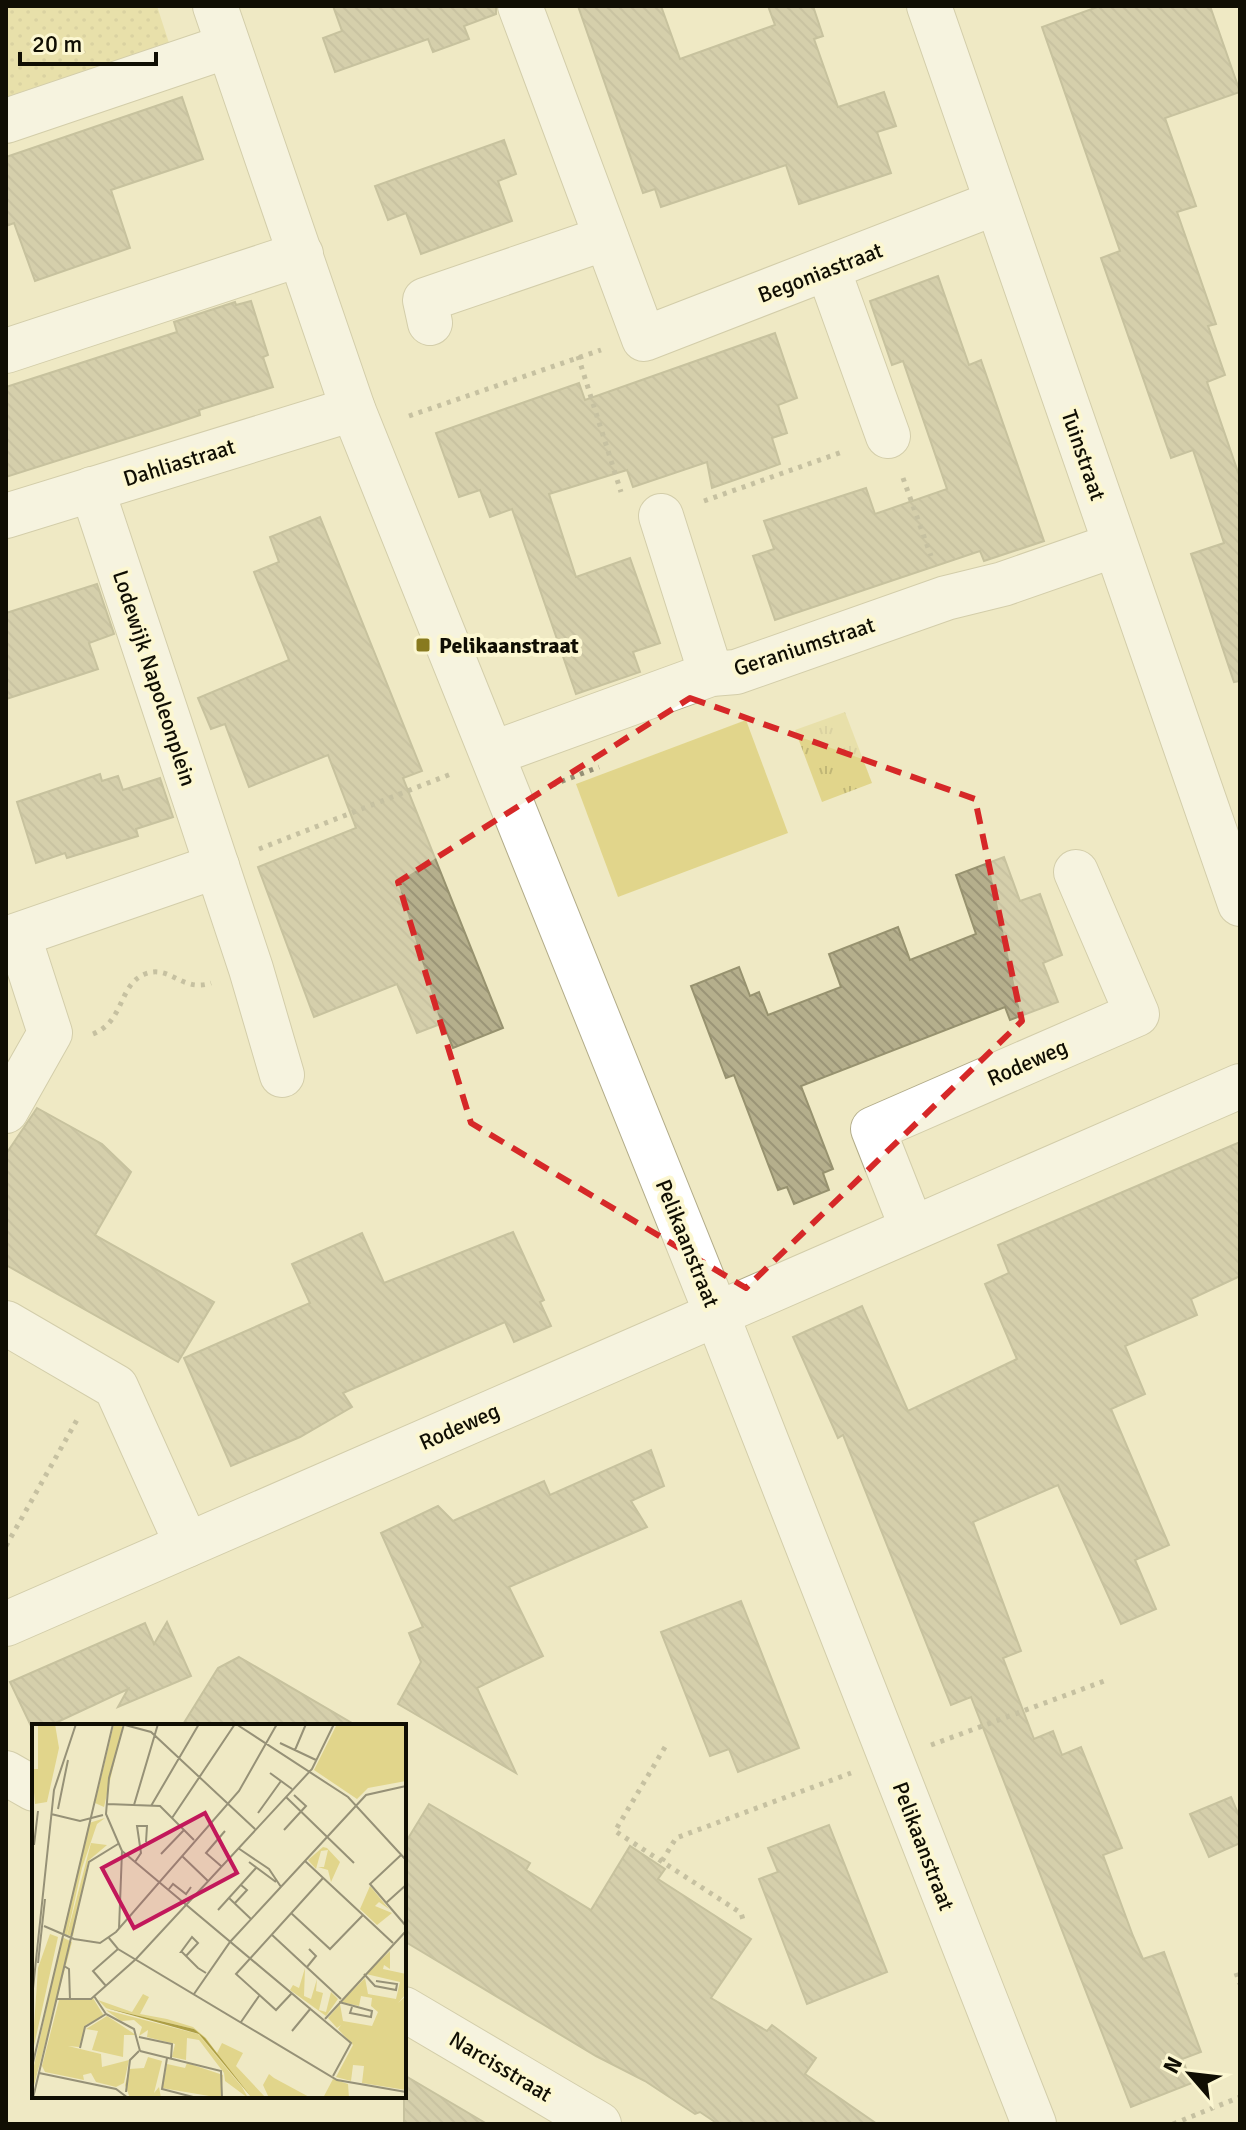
<svg xmlns="http://www.w3.org/2000/svg" width="1246" height="2130" viewBox="0 0 1246 2130" font-family="Signika,sans-serif">
<style>
.grass{fill:url(#grass-dots)}
.park{fill:url(#park-tufts)}
.pitch{fill:#e1d58b}
.building{fill:url(#building-back-hatch);stroke:#97926f;stroke-width:2}
.lines{fill:none;stroke-linecap:round;stroke-linejoin:round}
.minor-casing{stroke:#b2ac89;stroke-width:46}
.path{stroke:#959076;stroke-width:5;stroke-dasharray:4 6;stroke-linecap:butt}
.minor{stroke:#fff;stroke-width:44}
.marked{fill:none;stroke:#d62828;stroke-width:6;stroke-dasharray:16 10;stroke-linejoin:round}
.poi-dot{fill:#887a1f;stroke:#fcf7d1;stroke-width:3}
.labels{text-anchor:middle;stroke-width:8;stroke-linejoin:round;paint-order:stroke}
.street-label{font-size:22px;fill:#100e03;stroke:#fcf7d1}
.poi-label{font-size:22px;font-weight:bold;fill:#100e03;stroke:#fcf7d1;text-anchor:start}
.inset-road{fill:none;stroke:#969177;stroke-width:2}
.view{fill:#c2185b;fill-opacity:0.15;stroke:#c2185b;stroke-width:4}
.inset-edge{fill:none;stroke:#100e03;stroke-width:4}
</style>
<defs>
<pattern id="grass-dots" width="8" height="8" patternUnits="userSpaceOnUse" patternTransform="scale(2)"><rect width="8" height="8" fill="#e1d58b"/><path d="M2 2h.1M6 6h.1" fill="none" stroke="#c0b676" stroke-width="1.8" stroke-linecap="round"/></pattern>
<pattern id="park-tufts" width="24" height="20" patternUnits="userSpaceOnUse" patternTransform="scale(2)"><rect width="24" height="20" fill="#e1d58b"/><path d="M3 7l-1-3M5 7V3M7 7l1-3M15 17l-1-3M17 17v-4M19 17l1-3" fill="none" stroke="#c0b676"/></pattern>
<pattern id="building-back-hatch" width="6" height="6" patternUnits="userSpaceOnUse" patternTransform="scale(2)"><rect width="6" height="6" fill="#b5af8c"/><path d="M-1 5l2 2M0 0l6 6M5-1l2 2" fill="none" stroke="#9b9577"/></pattern>
</defs>
<rect width="100%" height="100%" fill="#efe9c4"/>
<polygon class="grass" points="6,6 157,6 169,43 6,97"/>
<polygon class="park" points="845,712 872,783 822,802 795,730"/>
<polygon class="pitch" points="746,720 788,833 618,897 576,784"/>
<g class="building">
<polygon points="333,6 496,6 496,14 464,26 469,39 433,52 428,39 335,72 323,38 342,31"/>
<polygon points="578,6 661,6 680,59 775,25 768,6 813,6 823,36 814,39 838,107 884,92 896,126 877,132 891,173 799,204 786,165 661,207 655,189 643,193"/>
<polygon points="1100,6 1210,6 1240,92 1165,118 1196,206 1177,212 1216,324 1208,326 1225,375 1207,382 1240,478 1240,681 1234,682 1191,554 1224,543 1193,450 1171,458 1101,258 1120,251 1042,27"/>
<polygon points="182,97 203,159 111,190 130,248 35,281 14,223 6,226 6,157"/>
<polygon points="504,140 516,174 498,181 512,221 421,254 406,213 388,220 375,186"/>
<polygon points="938,276 969,365 981,360 1044,541 984,561 980,551 775,620 753,556 774,549 764,521 866,488 875,514 947,489 903,361 892,365 870,301"/>
<polygon points="251,301 268,355 263,357 273,387 199,410 200,415 170,425 6,477 6,387 177,332 174,322 235,302 236,305"/>
<polygon points="775,333 797,398 778,405 787,433 772,438 780,464 712,488 707,462 633,487 627,470 549,494 576,577 630,558 660,643 633,652 640,672 576,694 512,509 490,517 480,490 459,497 436,433 579,383 585,400"/>
<polygon points="320,517 422,771 403,778 503,1028 453,1048 443,1023 417,1033 397,984 314,1017 258,867 356,828 328,755 249,787 225,724 211,729 198,698 289,660 254,572 279,562 270,537"/>
<polygon points="97,584 114,634 89,643 98,669 6,699 6,613"/>
<polygon points="100,774 102,781 118,776 123,790 160,778 173,817 136,829 138,836 67,858 65,853 36,863 17,802"/>
<polygon points="1004,857 1020,901 1040,894 1062,955 1043,963 1058,1002 1010,1020 1005,1007 801,1086 833,1169 823,1173 829,1190 794,1204 787,1187 778,1190 734,1075 726,1078 691,986 739,967 750,996 759,992 768,1015 841,987 829,954 898,927 910,960 976,934 956,875"/>
<polygon points="37,1108 102,1144 131,1172 95,1235 214,1302 178,1362 6,1265 6,1154"/>
<polygon points="1240,1142 1240,1276 1191,1299 1197,1315 1125,1346 1145,1394 1111,1409 1169,1545 1135,1560 1156,1609 1121,1624 1058,1485 973,1522 1021,1651 1003,1658 1034,1739 1053,1731 1062,1755 1081,1747 1122,1848 1103,1855 1133,1936 1143,1959 1164,1952 1201,2052 1182,2059 1192,2083 1131,2107 971,1697 951,1705 843,1435 838,1438 793,1337 862,1306 908,1411 1017,1359 985,1284 1009,1273 998,1245"/>
<polygon points="513,1232 544,1300 540,1302 551,1326 514,1342 505,1322 343,1393 352,1407 300,1437 231,1466 184,1358 310,1303 292,1264 362,1233 384,1283"/>
<polygon points="651,1450 664,1486 631,1501 647,1527 509,1587 543,1656 477,1688 516,1773 398,1704 421,1662 409,1633 423,1627 381,1533 438,1506 453,1521 544,1481 550,1495"/>
<polygon points="741,1601 799,1748 738,1772 729,1749 710,1756 661,1632"/>
<polygon points="167,1622 191,1676 118,1707 128,1689 49,1726 31,1726 10,1682 145,1623 154,1644"/>
<polygon points="239,1657 357,1726 182,1726 218,1668"/>
<polygon points="1231,1797 1240,1818 1240,1843 1209,1857 1190,1814"/>
<polygon points="429,1804 530,1863 526,1870 591,1910 630,1846 665,1869 658,1879 751,1939 711,1998 767,2031 772,2025 816,2058 805,2074 877,2124 718,2124 700,2112 695,2114 645,2081 596,2056 404,1941 404,1845"/>
<polygon points="829,1825 887,1972 807,2004 759,1879 778,1872 768,1848"/>
<polygon points="404,2075 487,2124 404,2124"/>
</g>
<g class="lines">
<defs>
<g id="minor">
<polyline points="215,6 353,409 717,1315 1034,2124"/>
<polyline points="520,6 644,339 995,203"/>
<polyline points="929,6 1240,904"/>
<polyline points="6,121 228,46"/>
<polyline points="828,269 888,436"/>
<polyline points="430,323 425,300 606,238"/>
<polyline points="6,351 301,254"/>
<polyline points="92,489 251,969 282,1075"/>
<polyline points="6,516 353,409"/>
<polyline points="661,516 711,674"/>
<polyline points="494,753 711,674 736,672 946,598 1003,584 1115,545"/>
<polyline points="6,939 217,866"/>
<polyline points="6,1111 50,1033 19,937"/>
<polyline points="912,1228 873,1129 1137,1014 1076,872"/>
<polyline points="6,1323 116,1387 187,1545"/>
<polyline points="6,1624 1240,1086"/>
<polyline points="6,1773 34,1789"/>
<polyline points="404,2009 599,2124"/>
</g>
</defs>
<use href="#minor" class="minor-casing"/>
<g class="path">
<polyline points="578,356 621,492"/>
<polyline points="409,416 601,350"/>
<polyline points="903,478 931,556"/>
<polyline points="704,501 845,451"/>
<polyline points="552,785 599,767"/>
<polyline points="259,849 451,774"/>
<path d="M93,1034c32,-13 25,-49 52,-60 25,-10 37,19 66,9"/>
<polyline points="6,1546 78,1418"/>
<polyline points="931,1745 1107,1680"/>
<polyline points="665,1747 615,1831 741,1913 744,1923"/>
<polyline points="662,1861 676,1838 851,1773"/>
<polyline points="1236,1973 1240,1984"/>
<polyline points="1173,2124 1240,2097"/>
</g>
<use href="#minor" class="minor"/>
</g>
<path d="M0 0H1246V2130H0ZM690,698l285,101 47,222 -276,267 -275,-165 -73,-241z" fill="#efe9c4" fill-opacity=".55" fill-rule="evenodd"/>
<path class="marked" d="M690,698l285,101 47,222 -276,267 -275,-165 -73,-241z"/>
<rect class="poi-dot" x="415" y="637" width="16" height="16" rx="4"/>
<g class="labels">
<g class="street-label">
<text transform="translate(820 272) rotate(-21)" y="8">Begoniastraat</text>
<text transform="translate(1084 455) rotate(71)" y="8">Tuinstraat</text>
<text transform="translate(179 462) rotate(-17)" y="8">Dahliastraat</text>
<text transform="translate(804 646) rotate(-18)" y="8">Geraniumstraat</text>
<text transform="translate(155 678) rotate(72)" y="8">Lodewijk Napoleonplein</text>
<text transform="translate(1027 1062) rotate(-24)" y="8">Rodeweg</text>
<text transform="translate(688 1243) rotate(68)" y="8">Pelikaanstraat</text>
<text transform="translate(459 1426) rotate(-24)" y="8">Rodeweg</text>
<text transform="translate(924 1846) rotate(69)" y="8">Pelikaanstraat</text>
<text transform="translate(501 2066) rotate(31)" y="8">Narcisstraat</text>
</g>
<g class="poi-label">
<text x="439" y="653">Pelikaanstraat</text>
</g>
</g>
<g transform="translate(32 1724)">
<rect width="374" height="374" fill="#efe9c4"/>
<path d="M82,0h9l-19,83 -9,-4zM73,94l-8,6 -15,44 -15,67 -4,-2 26,-110zM291,123l4,1 13,14 -9,20 -3,-12 -10,-3h6l4,-17 -7,1 -5,18 -8,-9zM338,162l19,23 -10,-7 -4,4 17,7 -15,12 -17,-16zM358,227v18l-6,-4 -1,4 23,5v20l-8,9 8,-7v94l-44,-7 2,-17 -11,-1 -2,16 -15,-4 17,-32 -15,-16 3,-4 -4,3 -9,-10 12,-14 3,17 29,5 6,-14 -7,-6 1,-8 -11,-2 -2,10 -18,-4 24,-24 3,16 28,5 4,-17 -34,-8zM273,244l-1,28 7,3 6,-20 -1,12 7,2 -4,17 7,2 5,-20 7,7 -12,17 -36,-26 3,-5 6,3zM111,270l6,3 -9,17 27,5 26,8 13,11 11,15 5,-10 21,10 -7,13 30,32h-14l-58,-69 -88,-21 -8,-8 34,12zM61,274l11,18 -18,9 -7,22 -11,-1 33,8 1,13 27,-7 -5,23 -8,4 -20,-5 -5,-9 -8,2 1,5 -39,-8 -3,-6 17,-66zM74,286l92,24 44,53 6,11 -23,-17 -1,-8 -25,-33 -12,-2 -1,22 -14,-3 3,-13 -28,-7 1,-7 -9,6 3,-9 -8,-7 -13,1zM75,292l29,19h-12l-1,22 -31,-7 6,-19 -12,-2zM116,333l14,4 -8,32 5,-6 2,11h-31l-5,-13 4,-16 15,-1zM155,339l36,12 -2,23 -59,-10 5,-24 18,4zM237,350l5,4 37,20h-42l-6,-13zM301,355l15,5 1,14h-26z" fill="#e1d58b"/>
<path d="M59,119l16,2 -19,16 -15,75 -6,-1zM18,210l8,3 -26,118 6,-87zM30,213l10,5 -40,151v-18z" fill="#e1d58b"/>
<path d="M6,0h17l4,24 -12,54 -12,2 -3,-35h6zM305,0h69v57l-38,7 -11,11 -43,-29z" fill="#e1d58b"/>
<path d="M74,284l88,21 11,9 47,60 -53,-64z" fill="#ac9e45"/>
<path class="inset-road" d="M204,0l112,73 58,63M93,1l26,7 104,97M248,19l36,17M263,26l11,-26M238,49l22,16M254,73l68,66M75,80l53,2 34,34M102,81l24,-81M119,82l48,-82M26,85l10,-49M226,89l23,-32M19,90l29,7 23,-6M140,94l63,-94M252,106l22,-24 -12,-11M2,121l4,-34M206,124l31,21 12,18M90,127l229,192 -18,33M129,130l23,-24M369,131l-31,29 36,42M150,132l26,25M273,137l88,82M103,138l6,-9 -4,-27h10l-1,16M217,138l27,20M189,142l-15,-13 19,-22M137,165l4,-5 13,10 5,-7M197,174l22,21M203,179l12,-13 -6,-5M354,179l20,-18M186,186l38,-42M259,189l39,36 33,-34M12,202l30,13 26,4 16,-11 123,-141 38,-67M87,205l3,-78 -16,-37 3,-36 15,-54M239,210l70,65M77,214l9,11 219,131 69,12M154,232l12,-13 -6,-6 -11,15h1l16,16 8,5M6,239l7,-64M32,242l5,3 1,31M275,243l9,-11 -7,-7M332,250l11,12 21,4 1,-6 -21,-3M74,262l-13,-15 25,-22M260,269l-16,17 -40,-36 87,-96M162,270l36,-52 136,-147 40,-9M62,272l12,18 28,15 6,22M0,274l22,-208 22,-66M24,275h35l45,-40 176,-190 22,-45M307,278l33,9 -1,6 -21,-4 2,-6M293,295l81,-88M209,298l18,-26M260,307l19,-23M107,313l33,7 -1,14M48,324l5,-21 21,-13M108,327l81,20 1,27M135,334l-5,31 35,9M0,343l81,-343M7,349l77,16 12,9M94,368l4,-32 9,-9M1,374l56,-236 29,-18"/>
<path class="view" d="M173,89l32,60 -103,55 -32,-60z"/>
<rect width="374" height="374" class="inset-edge"/>
</g>
<rect width="1246" height="2130" fill="none" stroke="#100e03" stroke-width="16"/>
<g transform="translate(1190 2074) rotate(298)" stroke="#fcf7d1" stroke-width="6" paint-order="stroke">
<path d="M0-6L14 30L0 20L-14 30Z" fill="#100e03"/>
<text y="-12" font-size="22" font-weight="bold" text-anchor="middle" fill="#100e03">N</text>
</g>
<path d="M20 52v12h136v-12" fill="none" stroke="#100e03" stroke-width="4"/>
<text x="32" y="52" font-size="24" fill="#100e03" stroke="#fcf7d1" stroke-width="6" paint-order="stroke">20 m</text>
</svg>
